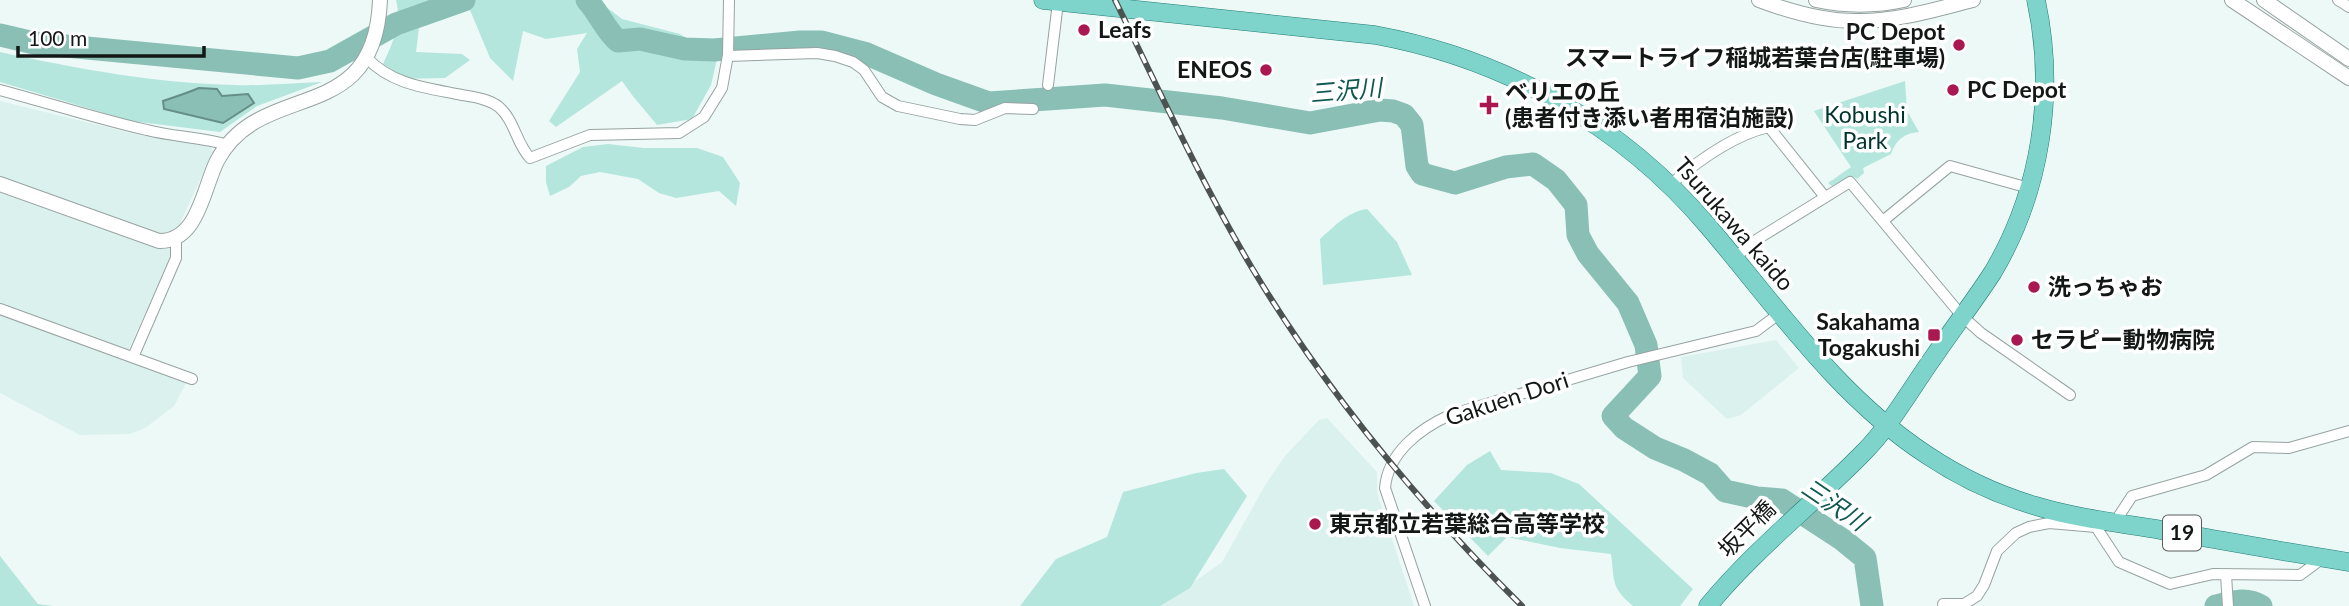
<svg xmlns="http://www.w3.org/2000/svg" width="2349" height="606" viewBox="0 0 2349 606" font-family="Lato,'Noto Sans JP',sans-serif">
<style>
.built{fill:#dbf1ed}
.green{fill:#b4e6de}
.water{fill:#8abfb6;stroke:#668d86;stroke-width:2}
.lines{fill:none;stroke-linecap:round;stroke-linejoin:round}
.river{stroke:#8abfb6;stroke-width:23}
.minor-casing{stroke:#97a3a1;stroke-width:12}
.tertiary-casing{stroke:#97a3a1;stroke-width:16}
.primary-casing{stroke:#217e74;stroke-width:19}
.minor{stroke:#fff;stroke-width:10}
.tertiary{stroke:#fff;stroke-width:14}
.primary{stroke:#7ed3ca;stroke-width:18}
.rail-casing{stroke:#4c5250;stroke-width:6}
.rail{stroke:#fff;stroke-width:3.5;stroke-dasharray:10;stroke-linecap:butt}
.poi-dot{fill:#a91850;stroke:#fff;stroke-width:2.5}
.labels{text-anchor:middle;stroke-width:7;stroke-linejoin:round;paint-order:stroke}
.shield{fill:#fff;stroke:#5a5d5c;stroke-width:2}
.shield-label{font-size:21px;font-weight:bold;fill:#131716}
.poi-label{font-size:23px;font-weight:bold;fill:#131716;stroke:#fff;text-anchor:start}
.park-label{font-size:23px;fill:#00332d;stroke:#fff}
.street-label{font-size:23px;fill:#131716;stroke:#fff}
.water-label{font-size:24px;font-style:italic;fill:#0e5850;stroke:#fff}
</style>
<rect width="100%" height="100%" fill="#edf9f7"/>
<g class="built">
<polygon points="0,101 135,134 210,145 213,152 181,221 169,259 124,360 186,383 174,406 145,428 130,434 80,435 0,393"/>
<polygon points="1776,340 1799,368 1741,415 1727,419 1683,378 1681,357"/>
<polygon points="1327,418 1377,472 1377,493 1414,606 1160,606 1222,562 1267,482 1285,456 1319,420"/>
</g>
<g class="green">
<path d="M396,0h201l25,19 58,15 37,25 -6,26 -19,34 -35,6 -25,-30 -10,-14 -66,46 -7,-6 31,-49 -3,-23 10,-16 -41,6 -23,-8 -10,50 -23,-23 -20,-48 -51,18 -3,24 46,2 8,6 -25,18 -46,1 -16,-15c10,-22 19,-40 13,-64z"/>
<path d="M0,52c78,17 155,31 235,33 29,1 58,-2 87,-3l-65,24 -37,26 -89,-11 -131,-39z"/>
<path d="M1905,81l2,30 12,21c-15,1 -23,8 -28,22l-28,14 1,5 -7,6 -5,-3 -20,10 -4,-3 23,-16 -37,-56z"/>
<polygon points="608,144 644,148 697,148 723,157 740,183 736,206 719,191 676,198 659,193 638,179 600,172 581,176 569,187 550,196 546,182 546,166 583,147"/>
<path d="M1367,209l30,33 15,33 -89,10 -3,-46c15,-13 27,-27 47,-30z"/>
<path d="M1490,451l11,19 50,3 28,11 114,105 -13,17h-47c-23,-20 -18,-24 -22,-52l-51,-6 -53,-11 -19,19 -54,-55 33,-36z"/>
<polygon points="1224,469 1247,496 1190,588 1160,606 1020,606 1056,559 1107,537 1123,492 1196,473"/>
<polygon points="0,556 38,604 53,606 0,606"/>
</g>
<path class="water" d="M199,88l18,1 5,7 26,-2 6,9 -31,20 -59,-14 -1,-8c12,-4 24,-8 36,-13z"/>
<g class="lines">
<g class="river">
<path d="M587,0c12,13 19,31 31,41l22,-2 45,10 29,1 86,-8h21l46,12 69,30 53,19 116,-8 117,13 88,15 70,-13 13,1 11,4 8,10 5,41 5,8 33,9 51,-16 27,-3 23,16 20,25 2,30 10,19 40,49 18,42 4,31 -37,40 11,12 31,20 29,12 26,14 15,17 32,7 25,2 61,40 22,18 7,48"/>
<polyline points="0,35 34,43 298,68 330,61 396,24 464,0"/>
<path d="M2216,606c16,-4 30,-9 45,0"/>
</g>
<defs>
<g id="minor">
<polyline points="2338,0 2349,7"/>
<polyline points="728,56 817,53 835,56 853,62 864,70 882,97 898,106 960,119 975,120 1005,108 1033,109"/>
<path d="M367,58c25,27 61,30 95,37 12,2 27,4 37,12 16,14 17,36 31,51l60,-23 89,-2 25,-16 18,-29 6,-33 1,-55"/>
<polyline points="1048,85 1058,2"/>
<path d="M0,90c49,13 98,29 147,40 27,7 55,7 81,15"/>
<path d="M1671,184c28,-24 62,-49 98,-57l56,70"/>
<polyline points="1884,220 1950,166 2029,188"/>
<polyline points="1734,258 1756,240 1850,182 1962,316 1981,333 2070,395"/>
<polyline points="0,309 192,379"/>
<polyline points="133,357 176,258 176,239"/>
<polyline points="2096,527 2119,562 2170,584 2213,574 2300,575 2323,558"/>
<polyline points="2226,575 2228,606"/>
<polyline points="1943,604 1964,604 1977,596 1984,585 1997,551 2016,533 2029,527 2049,523 2096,527 2115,522 2132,496 2206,475 2253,447 2289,448 2349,431"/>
<path d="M1425,606l-40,-118c3,-35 34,-59 65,-73l178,-53 128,-31 24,-18"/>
</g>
<g id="tertiary">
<path d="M1759,0c32,12 66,22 101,21 38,0 77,-12 113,-21"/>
<path d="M1816,0c28,6 60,6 88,0"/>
<polyline points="2232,0 2349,78"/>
<polyline points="2264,0 2349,59"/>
<path d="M0,184l159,57c39,1 44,-52 58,-80 44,-84 158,-31 163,-161"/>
</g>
<g id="primary">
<path d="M1043,0l332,35c131,24 247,90 333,191 68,80 130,171 219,229 33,22 71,40 109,51 42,13 93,18 137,26 58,10 117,21 176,30"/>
<path d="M1708,606c46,-56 104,-101 155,-153 28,-28 49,-66 72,-98 19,-28 40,-55 58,-83 48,-81 63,-180 43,-272"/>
</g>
</defs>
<use href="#minor" class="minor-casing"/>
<use href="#tertiary" class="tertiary-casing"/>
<use href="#primary" class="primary-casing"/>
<use href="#minor" class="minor"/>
<use href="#tertiary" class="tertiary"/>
<use href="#primary" class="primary"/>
<defs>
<path id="rail" d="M1115,0c44,90 86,182 137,268 75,125 167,236 270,338"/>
</defs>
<use href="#rail" class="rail-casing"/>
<use href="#rail" class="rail"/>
</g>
<g class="poi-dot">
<circle cx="1084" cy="30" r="7"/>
<circle cx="1959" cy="45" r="7"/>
<circle cx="1266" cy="70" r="7"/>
<circle cx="1953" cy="90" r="7"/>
<path d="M1485.5 94.5h7v7h7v7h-7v7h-7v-7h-7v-7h7z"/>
<circle cx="2034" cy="287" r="7"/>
<rect x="1927" y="328" width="14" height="14" rx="3.5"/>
<circle cx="2017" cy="340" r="7"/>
<circle cx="1315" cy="524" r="7"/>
</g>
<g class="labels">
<rect class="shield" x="2163" y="515.5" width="38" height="35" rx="5"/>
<g class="shield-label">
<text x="2182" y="540">19</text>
</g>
<g class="poi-label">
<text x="1098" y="38">Leafs</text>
<text x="1945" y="40" text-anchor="end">PC Depot<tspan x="1945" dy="26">スマートライフ稲城若葉台店(駐車場)</tspan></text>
<text x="1252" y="78" text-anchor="end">ENEOS</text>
<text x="1967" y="98">PC Depot</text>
<text x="1505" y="100">ベリエの丘<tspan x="1505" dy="26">(患者付き添い者用宿泊施設)</tspan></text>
<text x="2048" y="295">洗っちゃお</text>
<text x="1920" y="330" text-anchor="end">Sakahama<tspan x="1920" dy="26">Togakushi</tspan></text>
<text x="2031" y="348">セラピー動物病院</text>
<text x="1329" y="532">東京都立若葉総合高等学校</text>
</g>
<g class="park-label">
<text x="1865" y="123">Kobushi<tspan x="1865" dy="26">Park</tspan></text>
</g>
<g class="street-label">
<text transform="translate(1734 224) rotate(49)" y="8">Tsurukawa kaido</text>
<text transform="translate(1507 399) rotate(-18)" y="8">Gakuen Dori</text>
<text transform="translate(1747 529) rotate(-45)" y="8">坂平橋</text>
</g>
<g class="water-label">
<text transform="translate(1346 91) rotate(-5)" y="8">三沢川</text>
<text transform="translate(1834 505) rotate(34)" y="8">三沢川</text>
</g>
</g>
<path d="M18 46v10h186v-10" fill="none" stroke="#131716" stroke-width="3.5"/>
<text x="28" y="46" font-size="21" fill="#131716" stroke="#ffffff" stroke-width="5" paint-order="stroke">100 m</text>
</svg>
